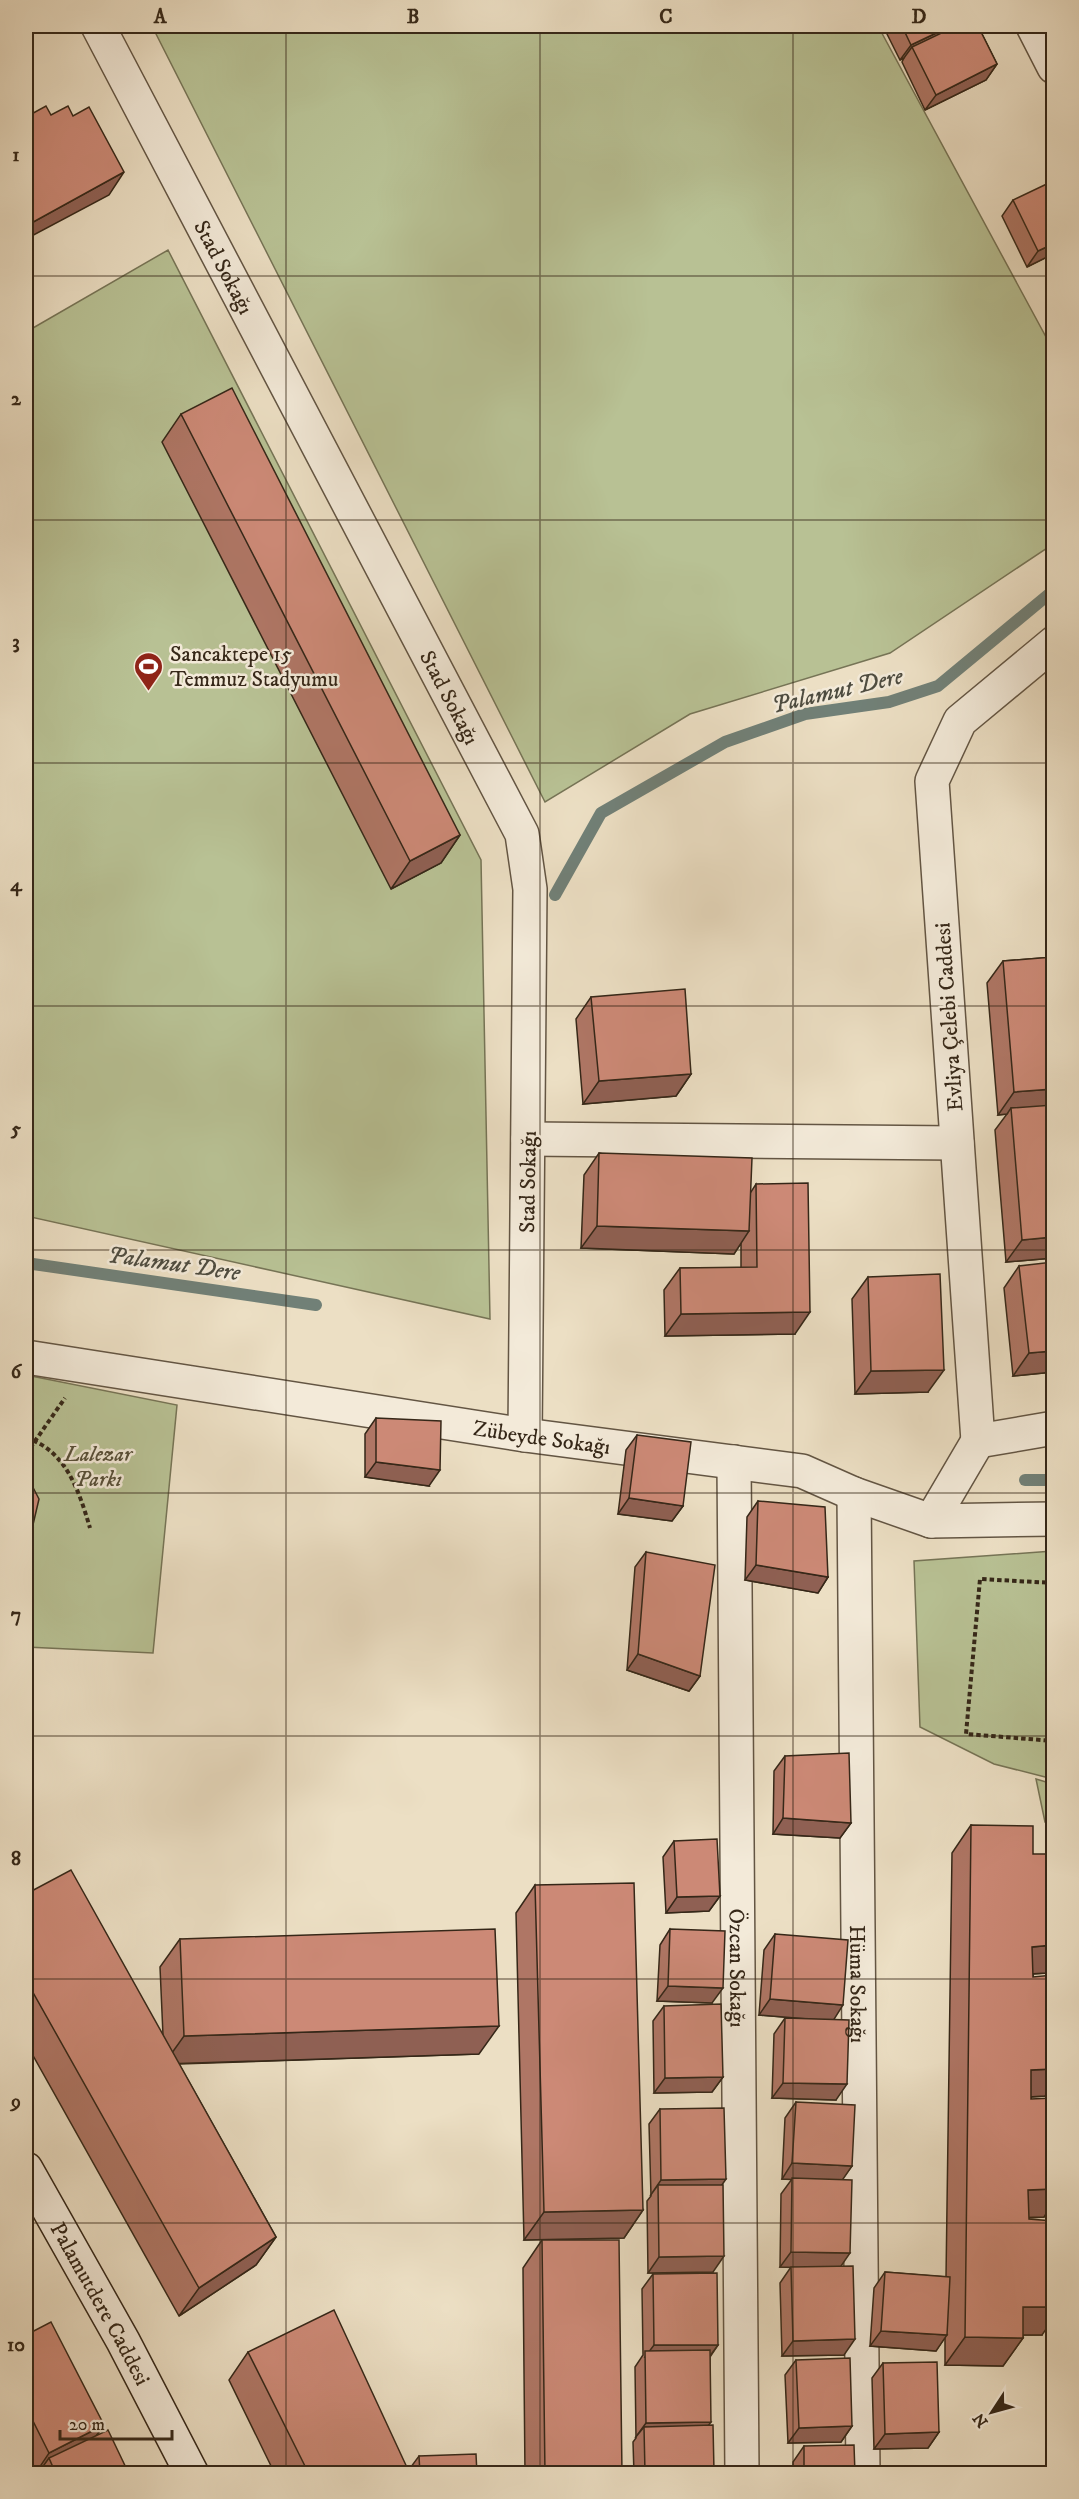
<svg xmlns="http://www.w3.org/2000/svg" width="1079" height="2499" viewBox="0 0 1079 2499" font-family="'IM FELL DW Pica',serif">
<style>
.green{fill:#b8c194;stroke:#767456;stroke-width:1.5}
.lines{fill:none;stroke-linecap:round;stroke-linejoin:round}
.stream{stroke:#718077;stroke-width:12}
.street-casing{stroke:#635543;stroke-width:36}
.secondary-casing{stroke:#352718;stroke-width:36}
.path{stroke:#352718;stroke-width:4;stroke-dasharray:4.5 3;stroke-linecap:butt}
.street{stroke:#f3ead9;stroke-width:33}
.secondary{stroke:#f3ead9;stroke-width:33}
.wall{fill:#af7665;stroke:#352718;stroke-width:1.5}
.shaded-wall{fill:#8f6053;stroke:#352718;stroke-width:1.5}
.building{fill:#cc8976;stroke:#352718;stroke-width:1.5}
.grid{fill:none;stroke:#352718;stroke-width:1.5;stroke-opacity:0.55}
.labels{text-anchor:middle;stroke-width:5;stroke-linejoin:round;paint-order:stroke}
.street-label{font-size:22px;fill:#352718;stroke:#f3ead9}
.poi-label{font-size:22px;fill:#352718;stroke:#f3ead9;text-anchor:start}
.park-label{font-size:22px;font-style:italic;fill:#564e37;stroke:#f3ead9}
.water-label{font-size:24px;font-style:italic;fill:#4e4c40;stroke:#f3ead9}
.neatline{fill:none;stroke:#352718;stroke-width:2}
.grid-label{font-size:20px;text-anchor:middle;font-weight:bold;fill:#352718}
</style>
<rect width="100%" height="100%" fill="#ecdfc4"/>
<filter id="stains"><feTurbulence type="fractalNoise" baseFrequency=".00333" numOctaves="4"/><feColorMatrix values="0 0 0 0 .2 0 0 0 0 .09 0 0 0 0 .02 0 0 0 .5 -.17"/></filter>
<radialGradient id="worn" r=".72"><stop offset=".6" stop-color="#630" stop-opacity="0"/><stop offset="1" stop-color="#630" stop-opacity=".3"/></radialGradient>
<g class="green">
<polygon points="152,26 878,26 1053,350 1053,544 890,653 690,714 545,802"/>
<polygon points="168,250 481,860 490,1319 26,1216 26,332"/>
<polygon points="26,1375 177,1405 153,1653 26,1647"/>
<polygon points="1053,1551 1054,1551 1053,1779 994,1764 920,1727 914,1561"/>
<polygon points="1036,1779 1053,1784 1053,1829 1045,1822"/>
</g>
<g class="lines">
<g class="stream">
<polyline points="555,895 601,813 725,742 805,714 889,702 938,686 1054,590"/>
<polyline points="26,1263 316,1305"/>
<polyline points="1025,1480 1054,1480"/>
</g>
<defs>
<g id="street">
<path id="s1" d="M98,26l424,808 8,55 -5,546"/>
<polyline points="1033,26 1054,67"/>
<polyline points="528,1139 957,1143"/>
<path id="s2" d="M26,1357l499,78 277,36 52,23 77,27 123,-2"/>
<polyline points="978,1441 932,781 960,721 1054,643"/>
<polyline points="978,1441 1054,1428"/>
<path id="s3" d="M734,1462l8,1012"/>
<path id="s4" d="M854,1494l9,980"/>
<polyline points="931,1521 978,1441"/>
</g>
<g id="secondary">
<path id="s5" d="M26,2169l97,172 69,133"/>
</g>
</defs>
<use href="#street" class="street-casing"/>
<use href="#secondary" class="secondary-casing"/>
<g class="path">
<path d="M26,1438c40,12 53,53 64,90"/>
<polyline points="26,1454 65,1398"/>
<polyline points="1054,1583 980,1579 966,1734 1054,1741"/>
</g>
<use href="#street" class="street"/>
<use href="#secondary" class="secondary"/>
</g>
<g class="wall">
<polygon points="883,26 978,26 997,64 986,80 925,110 902,62 904,58 900,60"/>
<polygon points="1013,200 1053,254 1027,267 1002,216"/>
<polygon points="181,414 460,835 441,863 391,889 162,442"/>
<polygon points="1053,957 1053,1258 1006,1262 995,1130 1007,1114 998,1115 987,983 1003,961"/>
<polygon points="591,997 691,1074 676,1096 583,1104 576,1019"/>
<polygon points="599,1153 751,1192 756,1184 795,1334 665,1336 664,1290 680,1268 741,1268 741,1243 734,1254 581,1248 584,1175"/>
<polygon points="1019,1266 1053,1372 1013,1376 1004,1288"/>
<polygon points="868,1277 928,1392 855,1394 852,1299"/>
<polygon points="376,1418 429,1486 365,1477 365,1434"/>
<polygon points="637,1435 683,1506 672,1521 618,1514 626,1450"/>
<polygon points="758,1501 828,1577 818,1593 745,1580 747,1517"/>
<polygon points="646,1552 700,1676 689,1691 627,1670 635,1567"/>
<polygon points="785,1756 851,1823 840,1838 773,1834 774,1771"/>
<polygon points="971,1825 1033,1854 1047,1973 1033,1974 1045,2096 1031,2097 1044,2217 1029,2218 1042,2335 1023,2335 1023,2338 1003,2366 945,2365 945,2337 936,2351 870,2346 874,2288 885,2272 946,2277 952,1853"/>
<polygon points="674,1841 720,1896 709,1911 666,1913 663,1857"/>
<polygon points="535,1885 643,2210 624,2238 524,2240 516,1913"/>
<polygon points="26,1894 163,2035 160,1967 180,1939 479,2054 179,2064 276,2237 256,2265 179,2316 26,2043"/>
<polygon points="670,1929 712,2003 657,2001 660,1945"/>
<polygon points="775,1934 834,2020 836,2100 772,2098 774,2034 785,2018 807,2019 759,2015 764,1950"/>
<polygon points="664,2006 723,2077 712,2092 654,2093 653,2021"/>
<polygon points="796,2102 852,2166 842,2179 841,2266 844,2355 782,2356 780,2283 791,2267 780,2267 781,2194 792,2179 782,2179 785,2118"/>
<polygon points="660,2109 722,2185 713,2272 648,2273 647,2201 651,2196 649,2124"/>
<polygon points="542,2240 622,2474 525,2474 523,2268"/>
<polygon points="653,2274 718,2345 710,2357 708,2425 714,2471 713,2474 634,2474 633,2442 636,2438 635,2367 643,2355 642,2289"/>
<polygon points="26,2335 104,2425 96,2436 129,2474 38,2474 39,2472 32,2474 26,2460"/>
<polygon points="248,2352 408,2471 419,2456 477,2474 275,2474 229,2380"/>
<polygon points="796,2360 852,2426 841,2442 788,2443 785,2375"/>
<polygon points="883,2363 939,2432 928,2448 874,2449 872,2378"/>
<polygon points="804,2446 855,2474 793,2474 793,2462"/>
</g>
<g class="shaded-wall">
<polygon points="951,26 971,26 912,47 904,58 900,60 911,45"/>
<polygon points="997,64 986,80 925,110 936,95"/>
<polygon points="124,172 109,195 26,239 26,226"/>
<polygon points="1053,244 1053,254 1027,267 1038,251"/>
<polygon points="460,835 441,863 391,889 410,861"/>
<polygon points="691,1074 676,1096 583,1104 599,1081"/>
<polygon points="1053,1089 1053,1110 1011,1108 1007,1114 998,1115 1014,1092"/>
<polygon points="597,1226 749,1231 734,1254 581,1248"/>
<polygon points="1053,1237 1053,1258 1006,1262 1022,1240"/>
<polygon points="810,1312 795,1334 665,1336 681,1314"/>
<polygon points="1053,1351 1053,1372 1013,1376 1029,1353"/>
<polygon points="944,1370 928,1392 855,1394 871,1371"/>
<polygon points="376,1462 440,1470 429,1486 365,1477"/>
<polygon points="629,1498 683,1506 672,1521 618,1514"/>
<polygon points="32,1529 26,1538 26,1532"/>
<polygon points="756,1565 828,1577 818,1593 745,1580"/>
<polygon points="638,1654 700,1676 689,1691 627,1670"/>
<polygon points="783,1818 851,1823 840,1838 773,1834"/>
<polygon points="720,1896 709,1911 666,1913 677,1897"/>
<polygon points="1053,1945 1053,1963 1047,1973 1012,1975 1032,1947"/>
<polygon points="668,1986 723,1988 712,2003 657,2001"/>
<polygon points="770,1999 843,2005 833,2021 759,2015"/>
<polygon points="499,2026 479,2054 164,2064 184,2036"/>
<polygon points="1053,2069 1053,2085 1045,2096 1011,2098 1031,2070"/>
<polygon points="723,2077 712,2092 654,2093 665,2078"/>
<polygon points="783,2083 847,2084 836,2100 772,2098"/>
<polygon points="792,2163 852,2166 841,2182 782,2179"/>
<polygon points="726,2179 715,2195 658,2185 650,2196 661,2180"/>
<polygon points="1053,2189 1053,2203 1044,2217 1008,2218 1028,2190"/>
<polygon points="643,2210 624,2238 524,2240 544,2212"/>
<polygon points="276,2237 256,2265 179,2316 199,2288"/>
<polygon points="791,2252 850,2253 839,2269 780,2267"/>
<polygon points="724,2256 713,2272 648,2273 659,2257"/>
<polygon points="1023,2307 1053,2307 1053,2319 1042,2335 1003,2335"/>
<polygon points="881,2331 947,2335 936,2351 870,2346"/>
<polygon points="965,2337 1023,2338 1003,2366 945,2365"/>
<polygon points="855,2339 844,2355 782,2356 793,2341"/>
<polygon points="654,2345 718,2345 707,2360 645,2357"/>
<polygon points="711,2422 700,2437 644,2427 635,2438 646,2423"/>
<polygon points="104,2425 88,2447 49,2458 39,2472 35,2474 49,2453"/>
<polygon points="852,2426 841,2442 788,2443 799,2428"/>
<polygon points="939,2432 928,2448 874,2449 885,2434"/>
<polygon points="714,2471 713,2474 645,2474 645,2473"/>
</g>
<g class="building">
<polygon points="902,26 951,26 911,45"/>
<polygon points="956,26 978,26 997,64 936,95 912,47"/>
<polygon points="46,106 51,115 68,106 73,116 89,107 124,172 26,226 26,117"/>
<polygon points="1053,181 1053,244 1038,251 1013,200"/>
<polygon points="232,388 460,835 410,861 181,414"/>
<polygon points="1053,957 1053,1089 1014,1092 1003,961"/>
<polygon points="685,989 691,1074 599,1081 591,997"/>
<polygon points="1053,1105 1053,1237 1022,1240 1011,1108"/>
<polygon points="599,1153 752,1158 749,1231 597,1226"/>
<polygon points="808,1183 810,1312 681,1314 680,1268 757,1267 756,1184"/>
<polygon points="1053,1262 1053,1351 1029,1353 1019,1266"/>
<polygon points="940,1274 944,1370 871,1371 868,1277"/>
<polygon points="376,1418 441,1421 440,1470 376,1462"/>
<polygon points="637,1435 691,1442 683,1506 629,1498"/>
<polygon points="26,1474 39,1499 32,1529 26,1532"/>
<polygon points="758,1501 825,1507 828,1577 756,1565"/>
<polygon points="646,1552 715,1565 700,1676 638,1654"/>
<polygon points="849,1753 851,1823 783,1818 785,1756"/>
<polygon points="971,1825 1033,1826 1033,1854 1053,1854 1053,1945 1032,1947 1033,1977 1053,1975 1053,2069 1031,2070 1031,2099 1053,2098 1053,2189 1028,2190 1029,2219 1053,2221 1053,2307 1023,2307 1023,2338 965,2337"/>
<polygon points="717,1839 720,1896 677,1897 674,1841"/>
<polygon points="71,1870 276,2237 199,2288 26,1980 26,1894"/>
<polygon points="634,1883 643,2210 544,2212 535,1885"/>
<polygon points="495,1929 499,2026 184,2036 180,1939"/>
<polygon points="670,1929 725,1931 723,1988 668,1986"/>
<polygon points="775,1934 848,1940 843,2005 770,1999"/>
<polygon points="721,2004 723,2077 665,2078 664,2006"/>
<polygon points="785,2018 849,2020 847,2084 783,2083"/>
<polygon points="796,2102 855,2105 852,2166 792,2163"/>
<polygon points="724,2108 726,2179 661,2180 660,2109"/>
<polygon points="792,2178 852,2180 850,2253 791,2252"/>
<polygon points="658,2185 723,2185 724,2256 659,2257"/>
<polygon points="542,2240 619,2240 622,2474 545,2474"/>
<polygon points="853,2266 855,2339 793,2341 791,2267"/>
<polygon points="885,2272 950,2277 947,2335 881,2331"/>
<polygon points="717,2273 718,2345 654,2345 653,2274"/>
<polygon points="334,2310 410,2474 309,2474 248,2352"/>
<polygon points="51,2322 104,2425 49,2453 26,2407 26,2335"/>
<polygon points="710,2350 711,2422 646,2423 645,2351"/>
<polygon points="850,2358 852,2426 799,2428 796,2360"/>
<polygon points="937,2362 939,2432 885,2434 883,2363"/>
<polygon points="713,2425 714,2471 645,2473 644,2427"/>
<polygon points="108,2430 129,2474 56,2474 49,2458"/>
<polygon points="854,2445 855,2474 804,2474 804,2446"/>
<polygon points="476,2454 477,2474 420,2474 419,2456"/>
</g>
<path class="grid" d="M286,26v2448M540,26v2448M793,26v2448M26,276h1028M26,520h1028M26,763h1028M26,1006h1028M26,1250h1028M26,1493h1028M26,1736h1028M26,1979h1028M26,2223h1028"/>
<defs>
<symbol id="stadium-pin" viewBox="-11 -11 22 30"><path d="M0 17L-7.5 6A9.5 9.5 0 1 1 7.5 6Z" fill="#8f2418" stroke="#f3ead9"/><path d="M0-5a6.5 5 0 1 0 0 10a6.5 5 0 1 0 0-10ZM-3.5-1.8h7v3.6h-7Z" fill="#fff"/></symbol>
</defs>
<g fill-rule="evenodd">
<use href="#stadium-pin" x="132" y="650" width="33" height="45"/>
</g>
<g class="labels">
<g class="street-label">
<text dy="8" stroke="none"><textPath href="#s1" startOffset="272">Stad Sokağı</textPath></text>
<text dy="8" stroke="none"><textPath href="#s1" startOffset="758">Stad Sokağı</textPath></text>
<text transform="translate(948 1017) rotate(-94)" y="8">Evliya Çelebi Caddesi</text>
<text transform="translate(527 1182) rotate(-89)" y="8">Stad Sokağı</text>
<text dy="8" stroke="none"><textPath href="#s2" startOffset="522">Zübeyde Sokağı</textPath></text>
<text dy="8" stroke="none"><textPath href="#s3" startOffset="506">Özcan Sokağı</textPath></text>
<text dy="8" stroke="none"><textPath href="#s4" startOffset="490">Hüma Sokağı</textPath></text>
<text dy="8" stroke="none"><textPath href="#s5" startOffset="154">Palamutdere Caddesi</textPath></text>
</g>
<g class="poi-label">
<text x="170" y="661">Sancaktepe 15<tspan x="170" dy="25">Temmuz Stadyumu</tspan></text>
</g>
<g class="park-label">
<text x="98" y="1461">Lalezar<tspan x="98" dy="25">Parkı</tspan></text>
</g>
<g class="water-label">
<text transform="translate(837 690) rotate(-13)" y="8">Palamut Dere</text>
<text transform="translate(174 1263) rotate(8)" y="8">Palamut Dere</text>
</g>
</g>
<rect width="1079" height="2499" fill="none" stroke="#ecdfc4" stroke-width="66"/>
<g transform="translate(992 2412) rotate(234)" stroke="#f3ead9" stroke-width="4.5" paint-order="stroke">
<path d="M0-4.5L10 22L0 15L-10 22Z" fill="#352718"/>
<text y="-9" font-size="16" font-weight="bold" text-anchor="middle" fill="#352718">N</text>
</g>
<path d="M60 2430v9h112v-9" fill="none" stroke="#352718" stroke-width="3"/>
<text x="69" y="2430" font-size="18" fill="#352718" stroke="#f3ead9" stroke-width="4.5" paint-order="stroke">20 m</text>
<rect x="33" y="33" width="1013" height="2433" class="neatline"/>
<g class="grid-label">
<text x="160" y="23">A</text>
<text x="413" y="23">B</text>
<text x="666" y="23">C</text>
<text x="919" y="23">D</text>
<text x="16" y="161">1</text>
<text x="16" y="405">2</text>
<text x="16" y="648">3</text>
<text x="16" y="891">4</text>
<text x="16" y="1135">5</text>
<text x="16" y="1378">6</text>
<text x="16" y="1621">7</text>
<text x="16" y="1865">8</text>
<text x="16" y="2108">9</text>
<text x="16" y="2351">10</text>
</g>
<rect width="100%" height="100%" filter="url(#stains)"/>
<rect width="100%" height="100%" fill="url(#worn)"/>
</svg>
